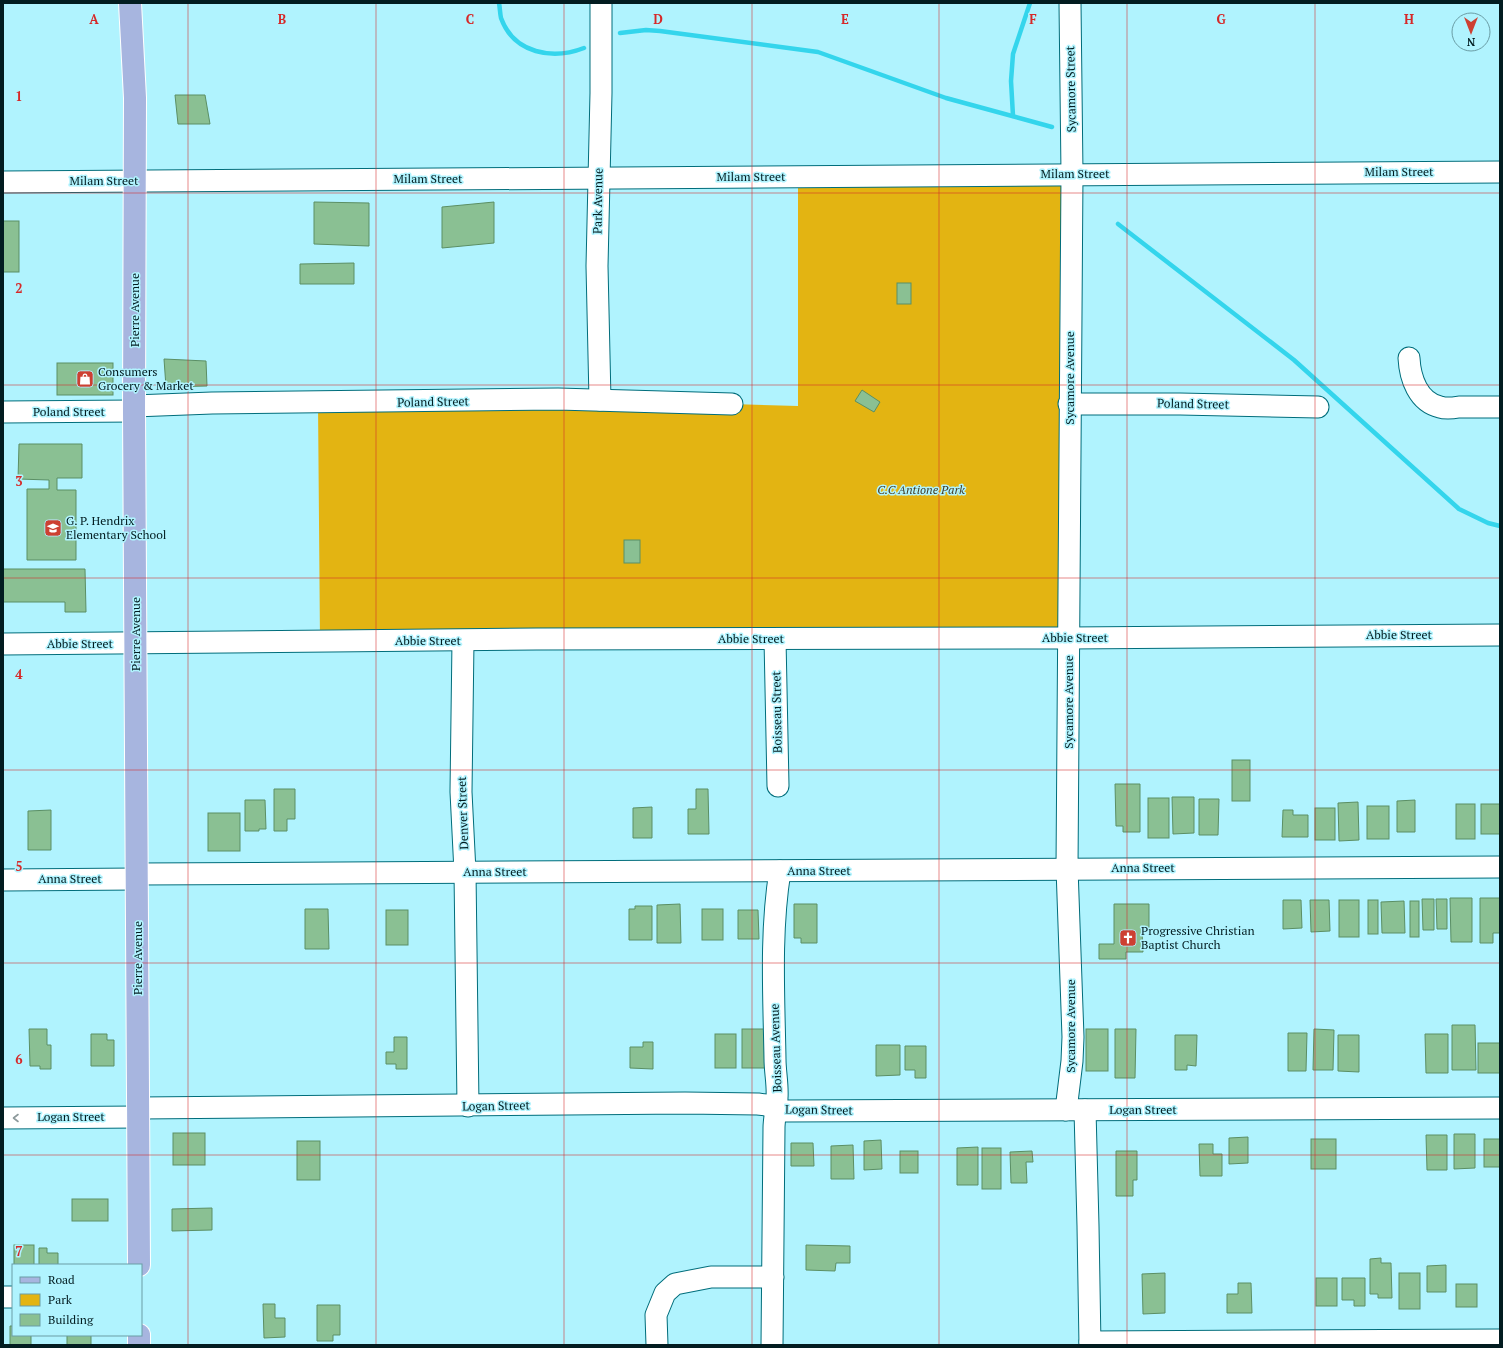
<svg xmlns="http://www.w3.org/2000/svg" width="1503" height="1348" viewBox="0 0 1503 1348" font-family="'PT Serif',serif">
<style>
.green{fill:#e3b412}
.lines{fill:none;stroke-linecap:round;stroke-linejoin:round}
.stream{stroke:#34d5ec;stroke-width:4.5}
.building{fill:#8ac093;stroke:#5b8f64}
.minor-casing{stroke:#006d7b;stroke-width:23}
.major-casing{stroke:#fff;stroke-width:24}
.minor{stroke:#fff;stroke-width:21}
.major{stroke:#a7b5df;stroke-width:22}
.oneway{stroke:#8d999b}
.grid{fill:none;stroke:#d62828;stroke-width:1;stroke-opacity:0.55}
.labels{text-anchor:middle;stroke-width:3;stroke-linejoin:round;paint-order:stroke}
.street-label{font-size:12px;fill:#021c20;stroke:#b0f3fe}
.poi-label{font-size:12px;fill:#021c20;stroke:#b0f3fe;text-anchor:start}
.park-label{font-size:12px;font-style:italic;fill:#453d26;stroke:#b0f3fe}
.grid-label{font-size:13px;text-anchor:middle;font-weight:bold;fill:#d62828;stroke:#b0f3fe;stroke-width:3;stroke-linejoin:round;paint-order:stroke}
</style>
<rect width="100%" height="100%" fill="#b0f3fe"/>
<polygon class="green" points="1072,174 1069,638 320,642 318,403 600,400 798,406 798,176"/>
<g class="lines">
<g class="stream">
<path d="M499,3c1,5 1,11 2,15 13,36 52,42 83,30"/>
<polyline points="620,33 646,30 660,31 818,52 946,98 1052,127"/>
<polyline points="1013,116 1011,81 1013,54 1030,3"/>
<polyline points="1118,224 1294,360 1459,509 1488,523 1500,526"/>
</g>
</g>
<g class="building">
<polygon points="175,95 205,95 210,124 178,124"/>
<polygon points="314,202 369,203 369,246 314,244"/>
<polygon points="494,202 494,243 442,248 442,207"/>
<rect x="3" y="221" width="16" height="51"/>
<polygon points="354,263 354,284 300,284 300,264"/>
<rect x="897" y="283" width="14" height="21"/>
<polygon points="164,359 206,361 207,386 166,387"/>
<rect x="57" y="363" width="56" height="32"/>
<polygon points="862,390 880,402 874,412 855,401"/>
<polygon points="19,444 82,444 82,478 57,478 57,490 76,490 76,560 27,560 27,489 49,489 49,480 18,479"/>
<rect x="624" y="540" width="16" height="23"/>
<polygon points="3,569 85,569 86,612 65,612 65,602 3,602"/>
<rect x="1232" y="760" width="18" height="41"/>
<polygon points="1115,784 1140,784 1140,832 1123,832 1123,826 1116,826"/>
<polygon points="274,789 295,789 295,819 287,819 287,831 274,831"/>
<polygon points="696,789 708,789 709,834 688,834 688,809 696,809"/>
<polygon points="1172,797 1194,797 1194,833 1173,834"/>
<rect x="1148" y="798" width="21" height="40"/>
<polygon points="1199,799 1219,799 1218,835 1199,835"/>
<polygon points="245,800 265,800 266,829 259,829 259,831 245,831"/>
<polygon points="1415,800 1415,832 1397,832 1397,801"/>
<polygon points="1358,802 1359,840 1339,841 1338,803"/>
<rect x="1456" y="804" width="19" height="35"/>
<rect x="1481" y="804" width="19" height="30"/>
<rect x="1367" y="806" width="22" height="33"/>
<polygon points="652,807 652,838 633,838 633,808"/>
<rect x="1315" y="808" width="20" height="32"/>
<polygon points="51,810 51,850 28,850 28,811"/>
<polygon points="1283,810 1293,810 1293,815 1308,815 1308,837 1282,837"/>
<rect x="208" y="813" width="32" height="38"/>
<polygon points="1450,898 1472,898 1472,942 1451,942"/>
<polygon points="1480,898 1500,898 1500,933 1493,933 1493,943 1480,943"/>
<polygon points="1422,899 1434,899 1434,930 1423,930"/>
<polygon points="1436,899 1447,899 1447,929 1437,929"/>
<polygon points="1283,900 1301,900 1302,928 1283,929"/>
<polygon points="1310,900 1329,900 1330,931 1311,932"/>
<rect x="1339" y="900" width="20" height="37"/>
<rect x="1368" y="900" width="10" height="34"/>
<polygon points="1404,901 1405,933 1382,933 1381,902"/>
<rect x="1410" y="901" width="9" height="36"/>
<polygon points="680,904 681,943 657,943 657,905"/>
<polygon points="794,904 817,904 817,943 801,943 801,938 794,938"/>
<polygon points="1114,904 1149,904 1149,931 1142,931 1143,952 1126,952 1126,959 1099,959 1099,944 1114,944"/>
<polygon points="635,906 652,906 652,940 629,940 629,909 635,909"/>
<polygon points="305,909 328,909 329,949 305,949"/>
<rect x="702" y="909" width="21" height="31"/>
<rect x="386" y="910" width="22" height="35"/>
<polygon points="738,910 758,910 759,939 738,939"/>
<polygon points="1452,1025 1475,1025 1476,1070 1452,1070"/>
<polygon points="29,1029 47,1029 47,1045 51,1045 51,1069 40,1069 40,1066 30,1066"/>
<rect x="742" y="1029" width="24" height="39"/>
<rect x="1086" y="1029" width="22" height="42"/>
<polygon points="1115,1029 1136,1029 1135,1078 1115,1078"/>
<polygon points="1314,1029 1334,1030 1333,1070 1313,1070"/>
<polygon points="1288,1033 1307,1033 1306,1071 1288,1071"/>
<polygon points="91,1034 107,1034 107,1040 114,1040 114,1066 91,1066"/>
<rect x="715" y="1034" width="21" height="34"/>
<polygon points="1425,1034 1448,1034 1448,1073 1426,1073"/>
<polygon points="1175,1035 1197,1035 1196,1066 1187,1065 1187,1070 1175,1070"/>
<polygon points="1338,1035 1359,1035 1359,1072 1338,1071"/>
<polygon points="394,1037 407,1037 407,1069 396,1069 396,1064 386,1064 386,1052 394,1052"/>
<polygon points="643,1042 653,1042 653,1069 630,1068 630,1047 643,1047"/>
<rect x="1478" y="1043" width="22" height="30"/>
<polygon points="876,1045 900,1045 900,1075 876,1076"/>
<polygon points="905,1046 926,1046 926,1078 915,1078 915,1070 905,1070"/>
<rect x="173" y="1133" width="32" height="32"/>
<polygon points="1454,1134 1475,1134 1475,1168 1454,1169"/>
<polygon points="1426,1135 1447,1135 1447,1170 1427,1170"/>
<polygon points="1248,1137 1248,1163 1229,1164 1229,1138"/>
<rect x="1311" y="1139" width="25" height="30"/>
<rect x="1484" y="1139" width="16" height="28"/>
<polygon points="881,1140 882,1169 864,1170 864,1141"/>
<rect x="297" y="1141" width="23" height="39"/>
<polygon points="791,1143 813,1143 814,1166 791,1166"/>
<polygon points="1199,1144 1213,1144 1213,1154 1222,1154 1222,1176 1200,1176"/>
<polygon points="853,1145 854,1179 831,1179 831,1146"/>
<polygon points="978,1147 978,1185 957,1185 957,1148"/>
<rect x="982" y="1148" width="19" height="41"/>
<rect x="900" y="1151" width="18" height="22"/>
<polygon points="1032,1151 1033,1162 1026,1162 1027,1183 1011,1183 1010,1152"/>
<polygon points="1116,1151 1137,1151 1137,1180 1133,1180 1133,1196 1116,1196"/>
<rect x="72" y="1199" width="36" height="22"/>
<polygon points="212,1208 212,1230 172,1231 172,1209"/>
<rect x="14" y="1245" width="20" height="20"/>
<polygon points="806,1245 850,1246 850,1263 836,1263 835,1271 806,1270"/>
<polygon points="39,1248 47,1248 47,1253 58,1253 58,1265 39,1265"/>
<polygon points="1381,1258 1381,1263 1391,1263 1392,1298 1378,1298 1378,1294 1370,1294 1370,1259"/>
<polygon points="1446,1265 1446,1292 1427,1292 1427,1266"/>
<polygon points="1165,1273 1165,1313 1143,1314 1142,1274"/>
<rect x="1399" y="1273" width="21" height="36"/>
<rect x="1316" y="1278" width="21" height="28"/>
<polygon points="1342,1278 1365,1278 1365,1306 1354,1306 1354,1300 1342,1300"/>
<polygon points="1238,1283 1251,1283 1252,1313 1227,1313 1227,1294 1238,1294"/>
<rect x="1456" y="1284" width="21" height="23"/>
<polygon points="263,1304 275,1304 275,1318 285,1318 285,1337 264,1338"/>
<polygon points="317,1305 340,1305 340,1335 333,1335 333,1341 317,1341"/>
<polygon points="10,1326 13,1326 13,1335 31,1335 31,1345 10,1345"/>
<rect x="67" y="1335" width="24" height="10"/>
</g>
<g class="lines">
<defs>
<g id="minor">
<polyline points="3,182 1500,172"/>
<path d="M1409,358c1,20 9,44 31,49 6,2 13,1 19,0 14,0 27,0 41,0"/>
<polyline points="600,400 597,266 601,93 601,3"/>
<polyline points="1069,404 1180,404 1318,407"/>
<polyline points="134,406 212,403 558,399 732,404"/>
<polyline points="3,412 134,411"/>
<polyline points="775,639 778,786"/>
<polyline points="463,641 461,792 465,872 468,1106"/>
<polyline points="3,644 536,639 1069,638 1500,635"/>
<polyline points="137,874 1500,867"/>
<polyline points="3,880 138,879"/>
<polyline points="139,1108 685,1103 758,1104 766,1105 784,1111 1500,1108"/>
<polyline points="1066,1110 1072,1061 1073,1037 1067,868 1072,174 1070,3"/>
<polyline points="1085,1110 1088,1226 1090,1345"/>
<polyline points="3,1118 139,1117"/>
<polyline points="3,1297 13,1297"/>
<polyline points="1090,1342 1500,1340"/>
<polyline points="657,1345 656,1315 665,1293 675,1284 711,1277 773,1277"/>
<path d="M772,1345l2,-217c0,-10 3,-20 3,-30 1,-13 -2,-26 -2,-39 -1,-62 -5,-126 5,-188"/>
</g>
<g id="major">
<polyline points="130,3 135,98 134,411 139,1265"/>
<polyline points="139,1335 139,1345"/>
</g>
</defs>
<use href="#minor" class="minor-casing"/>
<use href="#major" class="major-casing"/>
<use href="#minor" class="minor"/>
<use href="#major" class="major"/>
</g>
<defs><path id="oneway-chevron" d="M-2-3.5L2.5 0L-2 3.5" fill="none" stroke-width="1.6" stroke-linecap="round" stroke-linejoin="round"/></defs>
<use class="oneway" href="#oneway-chevron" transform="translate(16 1118) rotate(180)"/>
<path class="grid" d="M188,3v1342M376,3v1342M564,3v1342M752,3v1342M939,3v1342M1127,3v1342M1315,3v1342M3,193h1497M3,385h1497M3,578h1497M3,770h1497M3,963h1497M3,1155h1497"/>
<defs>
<symbol id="shop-square" viewBox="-11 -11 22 22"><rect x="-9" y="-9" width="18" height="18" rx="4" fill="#cd4032" stroke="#b0f3fe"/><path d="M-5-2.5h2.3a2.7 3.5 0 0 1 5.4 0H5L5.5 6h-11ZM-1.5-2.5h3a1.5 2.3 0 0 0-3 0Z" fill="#fff"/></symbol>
<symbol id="school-square" viewBox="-11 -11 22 22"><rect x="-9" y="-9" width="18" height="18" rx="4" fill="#cd4032" stroke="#b0f3fe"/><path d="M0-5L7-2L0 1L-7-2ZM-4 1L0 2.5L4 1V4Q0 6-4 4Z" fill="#fff"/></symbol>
<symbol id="church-square" viewBox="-11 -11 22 22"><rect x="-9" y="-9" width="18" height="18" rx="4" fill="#cd4032" stroke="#b0f3fe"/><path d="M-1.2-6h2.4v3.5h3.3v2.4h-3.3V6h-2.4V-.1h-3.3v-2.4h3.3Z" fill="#fff"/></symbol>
</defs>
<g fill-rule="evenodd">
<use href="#shop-square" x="75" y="369" width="20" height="20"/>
<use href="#school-square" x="43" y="518" width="20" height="20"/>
<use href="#church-square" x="1118" y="928" width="20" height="20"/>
</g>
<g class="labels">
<g class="street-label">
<text transform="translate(1071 89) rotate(-91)" y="4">Sycamore Street</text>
<text x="1399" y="176">Milam Street</text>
<text x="1075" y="178">Milam Street</text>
<text x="751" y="181">Milam Street</text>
<text x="428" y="183">Milam Street</text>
<text x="104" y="185">Milam Street</text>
<text transform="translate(598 201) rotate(-89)" y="4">Park Avenue</text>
<text transform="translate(135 310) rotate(-90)" y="4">Pierre Avenue</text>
<text transform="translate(1070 378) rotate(-90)" y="4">Sycamore Avenue</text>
<text transform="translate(433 402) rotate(-1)" y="4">Poland Street</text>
<text transform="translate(1193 404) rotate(1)" y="4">Poland Street</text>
<text x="69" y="416">Poland Street</text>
<text transform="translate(136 634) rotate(-90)" y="4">Pierre Avenue</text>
<text x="1399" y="639">Abbie Street</text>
<text x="1075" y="642">Abbie Street</text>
<text x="751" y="643">Abbie Street</text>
<text x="428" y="645">Abbie Street</text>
<text x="80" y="648">Abbie Street</text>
<text transform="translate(1069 702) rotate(-90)" y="4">Sycamore Avenue</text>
<text transform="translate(777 712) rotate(-91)" y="4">Boisseau Street</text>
<text transform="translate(463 813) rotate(-92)" y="4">Denver Street</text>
<text x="1143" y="872">Anna Street</text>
<text x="819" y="875">Anna Street</text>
<text x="495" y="876">Anna Street</text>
<text x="70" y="883">Anna Street</text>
<text transform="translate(138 958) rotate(-90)" y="4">Pierre Avenue</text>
<text transform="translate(1071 1026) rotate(-90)" y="4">Sycamore Avenue</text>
<text transform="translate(776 1048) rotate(-92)" y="4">Boisseau Avenue</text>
<text transform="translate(496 1106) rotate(-1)" y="4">Logan Street</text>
<text transform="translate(819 1110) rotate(1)" y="4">Logan Street</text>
<text x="1143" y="1114">Logan Street</text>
<text x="71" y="1121">Logan Street</text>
</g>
<g class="poi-label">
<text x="98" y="376">Consumers<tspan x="98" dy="14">Grocery &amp; Market</tspan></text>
<text x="66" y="525">G. P. Hendrix<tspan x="66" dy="14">Elementary School</tspan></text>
<text x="1141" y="935">Progressive Christian<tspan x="1141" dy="14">Baptist Church</tspan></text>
</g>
<g class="park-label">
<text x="921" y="494">C.C Antione Park</text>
</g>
</g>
<g class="grid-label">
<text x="94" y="24">A</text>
<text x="282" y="24">B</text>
<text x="470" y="24">C</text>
<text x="658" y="24">D</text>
<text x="845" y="24">E</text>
<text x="1033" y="24">F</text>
<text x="1221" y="24">G</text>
<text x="1409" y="24">H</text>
<text x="19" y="101">1</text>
<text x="19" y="293">2</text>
<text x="19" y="486">3</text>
<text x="19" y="679">4</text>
<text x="19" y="871">5</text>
<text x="19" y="1064">6</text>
<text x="19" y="1256">7</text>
</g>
<rect width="1503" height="1348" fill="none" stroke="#021c20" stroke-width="8"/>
<rect x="12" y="1264" width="130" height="72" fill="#b0f3fe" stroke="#6a9da5"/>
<rect x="20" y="1277" width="20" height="6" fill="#a7b5df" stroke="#6a9da5"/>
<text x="48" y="1284" font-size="12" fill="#021c20">Road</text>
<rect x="20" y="1294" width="20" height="12" fill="#e3b412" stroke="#6a9da5"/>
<text x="48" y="1304" font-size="12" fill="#021c20">Park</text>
<rect x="20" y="1314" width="20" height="12" fill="#8ac093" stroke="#6a9da5"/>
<text x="48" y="1324" font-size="12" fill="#021c20">Building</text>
<g transform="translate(1471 32) rotate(180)"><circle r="19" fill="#b0f3fe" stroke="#6a9da5"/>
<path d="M0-3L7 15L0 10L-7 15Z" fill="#cd4032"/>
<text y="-6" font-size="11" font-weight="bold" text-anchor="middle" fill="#021c20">N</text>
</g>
</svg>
